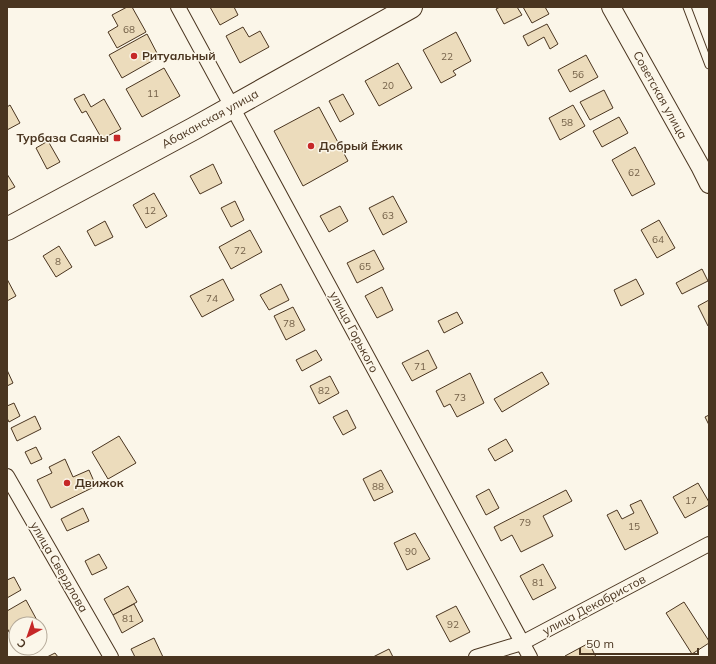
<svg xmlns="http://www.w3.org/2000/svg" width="716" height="664" viewBox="0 0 716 664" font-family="Mulish,sans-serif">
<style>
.building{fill:#ecdcbc;stroke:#4a3520}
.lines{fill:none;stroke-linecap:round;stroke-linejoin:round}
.service-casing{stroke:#4a3520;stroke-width:9}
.minor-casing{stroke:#4a3520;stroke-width:16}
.tertiary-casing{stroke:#4a3520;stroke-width:20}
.primary-casing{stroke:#4a3520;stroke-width:24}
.service{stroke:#fbf6e9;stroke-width:7}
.minor{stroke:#fbf6e9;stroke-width:14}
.tertiary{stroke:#fbf6e9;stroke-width:18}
.primary{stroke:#fbf6e9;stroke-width:22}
.poi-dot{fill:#c62828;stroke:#fbf6e9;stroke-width:1.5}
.labels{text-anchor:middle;stroke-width:3;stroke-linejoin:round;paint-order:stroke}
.number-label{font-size:10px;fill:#725f47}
.poi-label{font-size:12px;font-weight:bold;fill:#4a3520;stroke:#fbf6e9;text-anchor:start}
.street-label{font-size:12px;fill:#4a3520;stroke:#fbf6e9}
</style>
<rect width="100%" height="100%" fill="#fbf6e9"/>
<g class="building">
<polygon points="127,7 132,7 146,32 117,48 108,32 118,26 112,15"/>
<polygon points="210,7 234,7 238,15 220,25"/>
<polygon points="500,7 517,7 522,15 504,24 496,9"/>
<polygon points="523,7 545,7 549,14 532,23"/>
<polygon points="547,24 558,44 550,49 544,37 528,46 523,36"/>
<polygon points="243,27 249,37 260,31 269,47 240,63 226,36"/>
<polygon points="456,32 471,61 453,71 456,75 441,83 423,50"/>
<polygon points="147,34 159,57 122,78 109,55"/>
<polygon points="586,55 598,77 570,92 558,70"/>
<polygon points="398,63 412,88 379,106 365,81"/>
<polygon points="164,68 180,96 142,117 126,89"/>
<polygon points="604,90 613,108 590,120 580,102"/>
<polygon points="84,94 91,107 104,99 121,129 102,139 86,111 82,113 74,99"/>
<polygon points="343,94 354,114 340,122 329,101"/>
<polygon points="10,105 20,123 7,130 7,107"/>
<polygon points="573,105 585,126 560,140 549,118"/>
<polygon points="319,107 348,161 303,186 274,131"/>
<polygon points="619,117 628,133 602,147 593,131"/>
<polygon points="48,141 60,162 47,169 36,148"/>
<polygon points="635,147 655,184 632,196 612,160"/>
<polygon points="213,164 222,183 200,194 190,176"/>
<polygon points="7,174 15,187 7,191"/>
<polygon points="154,193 167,216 146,228 133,205"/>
<polygon points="393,196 407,222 383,235 369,208"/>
<polygon points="235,201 244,220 231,227 221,208"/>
<polygon points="340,206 348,221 329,232 320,216"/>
<polygon points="659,220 675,248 657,258 641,230"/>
<polygon points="105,221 113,237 95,246 87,231"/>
<polygon points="250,230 262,252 231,269 219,247"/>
<polygon points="59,246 72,267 56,277 43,256"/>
<polygon points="374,250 384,269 357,283 347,263"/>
<polygon points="702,269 708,281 682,294 676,283"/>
<polygon points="7,279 16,296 7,301"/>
<polygon points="223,279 234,300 202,317 190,296"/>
<polygon points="636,279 644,294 621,306 614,290"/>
<polygon points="281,284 289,300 269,310 260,295"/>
<polygon points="382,287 393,310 377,318 365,296"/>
<polygon points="709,300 709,325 708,326 698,306"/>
<polygon points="293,307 305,330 286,340 274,316"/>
<polygon points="457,312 463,323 444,333 438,321"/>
<polygon points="316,350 322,360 302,371 296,360"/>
<polygon points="428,350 437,368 412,381 402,363"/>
<polygon points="7,370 13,383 7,386"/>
<polygon points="542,372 549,384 502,412 494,399"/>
<polygon points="470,373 484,403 457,417 450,404 444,407 436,391"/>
<polygon points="330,376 339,393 319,404 310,386"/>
<polygon points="14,403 20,416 9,422 7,418 7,406"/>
<polygon points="347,410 356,428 343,435 333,417"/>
<polygon points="709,415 709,425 705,417"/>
<polygon points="35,416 41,429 17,441 11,428"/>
<polygon points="119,436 136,463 108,479 92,452"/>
<polygon points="506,439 513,451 495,461 488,449"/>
<polygon points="36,447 42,459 31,464 25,452"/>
<polygon points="65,459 73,477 89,470 96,486 51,508 37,480 52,473 49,467"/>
<polygon points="381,470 393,492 374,501 363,479"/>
<polygon points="698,483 709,502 709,505 685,518 673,497"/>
<polygon points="489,489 499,508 486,515 476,496"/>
<polygon points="566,490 572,501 543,516 553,536 521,552 512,535 501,541 494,527"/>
<polygon points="641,500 658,533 625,550 607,515 617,510 622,519 634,513 630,505"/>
<polygon points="83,508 89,521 67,531 61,519"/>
<polygon points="415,533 430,559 407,570 394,543"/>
<polygon points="99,554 107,568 92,575 85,561"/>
<polygon points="543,564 556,588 533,600 520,576"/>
<polygon points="14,577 21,590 7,598 7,580"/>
<polygon points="128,586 137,602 113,615 104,599"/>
<polygon points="26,600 39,624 16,624 16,645 7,628 7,611"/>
<polygon points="684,602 709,641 709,643 692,654 666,613"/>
<polygon points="134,604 143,621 122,633 113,615"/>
<polygon points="456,606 470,632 450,642 436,616"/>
<polygon points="40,626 45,635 40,637"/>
<polygon points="154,638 163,657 135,657 131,649"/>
<polygon points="589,643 596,657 565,657 565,656"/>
<polygon points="389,649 393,657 373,657"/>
<polygon points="55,653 58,657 47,657"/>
</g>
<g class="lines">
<defs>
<polyline id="service" points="687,7 709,65"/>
<g id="minor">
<polyline points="178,7 530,657"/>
<polyline points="7,476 111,657"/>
<polyline points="476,657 522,643 709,544"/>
</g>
<polyline id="tertiary" points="611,7 700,166 709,184"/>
<polyline id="primary" points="7,229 193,129 411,7"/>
</defs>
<use href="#service" class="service-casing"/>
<use href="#minor" class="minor-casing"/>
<use href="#tertiary" class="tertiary-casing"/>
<use href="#primary" class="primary-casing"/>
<use href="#service" class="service"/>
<use href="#minor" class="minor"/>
<use href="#tertiary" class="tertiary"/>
<use href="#primary" class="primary"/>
</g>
<g class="poi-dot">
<circle cx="134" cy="56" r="4"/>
<rect x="113" y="134" width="8" height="8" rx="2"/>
<circle cx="311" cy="146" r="4"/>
<circle cx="67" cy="483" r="4"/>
</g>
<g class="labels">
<g class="number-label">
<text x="129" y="33">68</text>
<text x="447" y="60">22</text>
<text x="578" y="78">56</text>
<text x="388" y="89">20</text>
<text x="153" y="97">11</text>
<text x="567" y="126">58</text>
<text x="634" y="176">62</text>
<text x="150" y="214">12</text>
<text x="388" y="219">63</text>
<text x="658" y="243">64</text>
<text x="240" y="254">72</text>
<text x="58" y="265">8</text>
<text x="365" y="270">65</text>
<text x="212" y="302">74</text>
<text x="289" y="327">78</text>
<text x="420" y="370">71</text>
<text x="324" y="394">82</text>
<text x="460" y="401">73</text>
<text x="378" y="490">88</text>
<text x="691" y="504">17</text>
<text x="525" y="526">79</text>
<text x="634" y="530">15</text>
<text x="411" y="555">90</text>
<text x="538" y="586">81</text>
<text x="128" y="622">81</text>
<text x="453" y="628">92</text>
</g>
<g class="poi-label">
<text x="142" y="60">Ритуальный</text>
<text x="109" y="142" text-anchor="end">Турбаза Саяны</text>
<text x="319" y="150">Добрый Ёжик</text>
<text x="75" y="487">Движок</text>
</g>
<g class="street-label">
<text transform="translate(660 95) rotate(61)" y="4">Советская улица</text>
<text transform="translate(210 119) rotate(-29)" y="4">Абаканская улица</text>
<text transform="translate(354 332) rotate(62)" y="4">улица Горького</text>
<text transform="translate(59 567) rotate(60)" y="4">улица Свердлова</text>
<text transform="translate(594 605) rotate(-28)" y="4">улица Декабристов</text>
</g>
</g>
<rect width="716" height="664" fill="none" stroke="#4a3520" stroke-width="16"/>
<g transform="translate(28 636) rotate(220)"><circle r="19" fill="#fbf6e9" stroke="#b4a999"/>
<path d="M0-3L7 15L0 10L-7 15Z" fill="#c62828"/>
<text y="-6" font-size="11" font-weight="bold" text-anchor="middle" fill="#4a3520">С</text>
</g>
<path d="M580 648v6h118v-6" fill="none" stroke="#4a3520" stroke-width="2"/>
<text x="586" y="648" font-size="12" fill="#4a3520" stroke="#fbf6e9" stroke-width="3" paint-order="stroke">50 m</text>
</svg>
